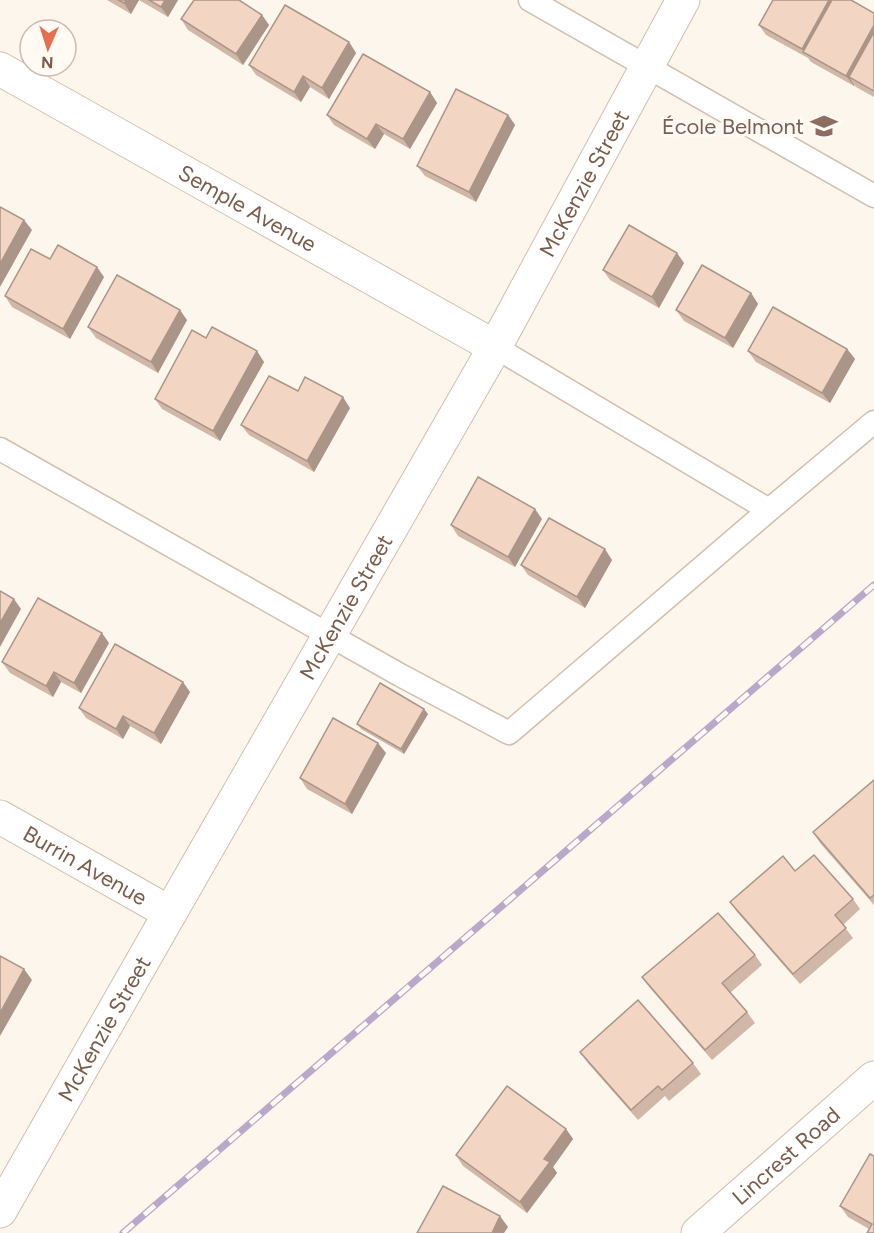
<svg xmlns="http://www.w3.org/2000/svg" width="874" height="1233" viewBox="0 0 874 1233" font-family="Figtree,sans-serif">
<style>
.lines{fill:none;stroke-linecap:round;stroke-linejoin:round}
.service-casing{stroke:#d1beb0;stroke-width:25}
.minor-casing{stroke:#d1beb0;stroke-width:35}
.service{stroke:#fff;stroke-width:22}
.minor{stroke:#fff;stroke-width:33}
.rail-casing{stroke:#b9a8c9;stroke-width:7}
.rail{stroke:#fffaf3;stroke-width:4.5;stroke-dasharray:14;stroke-linecap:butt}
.wall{fill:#d1b7a8}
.shaded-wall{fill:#aa9588}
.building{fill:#f3d5c3;stroke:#aa9588;stroke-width:1.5}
.labels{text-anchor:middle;stroke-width:6;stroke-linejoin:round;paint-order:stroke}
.education-label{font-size:22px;fill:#785e54;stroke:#fffaf3;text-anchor:end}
.street-label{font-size:22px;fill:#7a5c4d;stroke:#fffaf3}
</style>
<rect width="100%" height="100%" fill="#fdf6ec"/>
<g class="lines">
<defs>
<g id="service">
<polyline points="530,0 874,196"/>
<polyline points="495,347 769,510 874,422"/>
<polyline points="0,449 400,675 509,733 769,510"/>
</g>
<g id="minor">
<path id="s1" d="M0,69l495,278"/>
<path id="s2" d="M0,817l170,96"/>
<path id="s3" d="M0,1211l170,-298 325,-566 188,-347"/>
<path id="s4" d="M698,1233l176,-155"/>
</g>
</defs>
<use href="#service" class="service-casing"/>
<use href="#minor" class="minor-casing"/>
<use href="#service" class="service"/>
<use href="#minor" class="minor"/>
<defs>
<polyline id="rail" points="123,1233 874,585"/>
</defs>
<use href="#rail" class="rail-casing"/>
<use href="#rail" class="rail"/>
</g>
<g class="wall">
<polygon points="107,0 178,0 168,17 139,0 131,14"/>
<polygon points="874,13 874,97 856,87 854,85 854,86 811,62 808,58 766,35 759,25"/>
<polygon points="262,15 269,25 243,65 188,30 181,19"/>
<polygon points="349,42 356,53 329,99 310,87 301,102 256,75 249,65"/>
<polygon points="430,92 437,103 410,149 384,134 375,149 334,125 327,115"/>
<polygon points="508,115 515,125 476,202 425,176 417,166"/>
<polygon points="50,259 104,277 70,339 12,307 5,296"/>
<polygon points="684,263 659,308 610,280 603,270"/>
<polygon points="751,293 758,304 733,348 684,321 676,310"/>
<polygon points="187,320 158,373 96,338 88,327"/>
<polygon points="206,338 264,362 220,441 162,409 155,399"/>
<polygon points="847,349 855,359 830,403 756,362 748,351"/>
<polygon points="350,408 314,472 249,435 241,425"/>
<polygon points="542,519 515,567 458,536 451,525"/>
<polygon points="612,560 585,608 528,575 521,565"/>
<polygon points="109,643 81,693 61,682 53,697 10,673 2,662"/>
<polygon points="190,692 161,744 130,726 123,739 86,718 79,708"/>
<polygon points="428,714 404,754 361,729 357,724"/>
<polygon points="386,753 352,814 307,789 300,778"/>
<polygon points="874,780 874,905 820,843 813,832"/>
<polygon points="795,871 853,899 860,909 843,925 853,938 800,984 737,912 730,902"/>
<polygon points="755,955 762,965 730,993 747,1012 755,1023 712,1060 650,988 642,977"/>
<polygon points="580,1052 693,1063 701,1074 669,1101 665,1096 638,1120 587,1062"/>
<polygon points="566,1129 573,1139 553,1167 557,1173 527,1213 463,1166 456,1155"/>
<polygon points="874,1156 874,1233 869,1229 848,1217 840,1206"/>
</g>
<g class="shaded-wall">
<polygon points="126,0 139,0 131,14 124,3"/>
<polygon points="165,0 178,0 168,17 161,7"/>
<polygon points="829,0 842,0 805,52 802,49"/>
<polygon points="262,15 269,25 243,65 236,54"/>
<polygon points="874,25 874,49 849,77 854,85 854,86 846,76"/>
<polygon points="349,42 356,53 329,99 322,88"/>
<polygon points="303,76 310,87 301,102 294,92"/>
<polygon points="430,92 437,103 410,149 403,139"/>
<polygon points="508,115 515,125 476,202 469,192"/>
<polygon points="376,124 384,134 375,149 367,139"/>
<polygon points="24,220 32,230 0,287 0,264"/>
<polygon points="677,253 684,263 659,308 652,297"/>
<polygon points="97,267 104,277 70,339 63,329"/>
<polygon points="751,293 758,304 733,348 725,338"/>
<polygon points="180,310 187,320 158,373 151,362"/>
<polygon points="847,349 855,359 830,403 822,393"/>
<polygon points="257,351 264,362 220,441 213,431"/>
<polygon points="343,397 350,408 314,472 307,461"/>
<polygon points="535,509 542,519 515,567 508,557"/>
<polygon points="605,549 612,560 585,608 577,597"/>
<polygon points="14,599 21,609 0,647 0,623"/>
<polygon points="102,633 109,643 81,693 74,683"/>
<polygon points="54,672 61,682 53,697 46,686"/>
<polygon points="183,682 190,692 161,744 154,733"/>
<polygon points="424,709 428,714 404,754 401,749"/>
<polygon points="123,716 130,726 123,739 116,729"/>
<polygon points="378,743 386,753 352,814 345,804"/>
<polygon points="24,969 32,980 0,1036 0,1013"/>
<polygon points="566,1129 573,1139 553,1167 557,1173 527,1213 520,1202 544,1159"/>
<polygon points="500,1216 508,1227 504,1233 492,1233"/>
</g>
<g class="building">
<polygon points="118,0 126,0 124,3"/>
<polygon points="149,0 165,0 161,7"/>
<polygon points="194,0 239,0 262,15 236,54 181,19"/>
<polygon points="773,0 829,0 802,49 759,25"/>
<polygon points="832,0 851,0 874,13 874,25 846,76 803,52"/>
<polygon points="285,5 349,42 322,88 303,76 294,92 249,65"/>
<polygon points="874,32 874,91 849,77"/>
<polygon points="363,54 430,92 403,139 376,124 367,139 327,115"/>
<polygon points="456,89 508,115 469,192 417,166"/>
<polygon points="0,207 24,220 0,264"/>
<polygon points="629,225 677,253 652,297 603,270"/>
<polygon points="58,245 97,267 63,329 5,296 31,249 50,259"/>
<polygon points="702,265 751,293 725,338 676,310"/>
<polygon points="117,275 180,310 151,362 88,327"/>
<polygon points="773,307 847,349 822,393 748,351"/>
<polygon points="212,327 257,351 213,431 155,399 192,330 206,338"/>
<polygon points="269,376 298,391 305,377 343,397 307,461 241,425"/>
<polygon points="478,477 535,509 508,557 451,525"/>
<polygon points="549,518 605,549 577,597 521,565"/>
<polygon points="0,591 14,599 0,623"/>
<polygon points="38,598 102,633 74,683 54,672 46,686 2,662"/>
<polygon points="115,644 183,682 154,733 123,716 116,729 79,708"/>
<polygon points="380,683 424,709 401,749 357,724"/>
<polygon points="333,718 378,743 345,804 300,778"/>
<polygon points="874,780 874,895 870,898 813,832"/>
<polygon points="814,855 853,899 835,915 846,928 793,974 730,902 783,856 795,871"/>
<polygon points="718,913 755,955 722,983 747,1012 705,1050 642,977"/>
<polygon points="0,956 24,969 0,1013"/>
<polygon points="638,1000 693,1063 662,1090 658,1086 631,1110 580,1052"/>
<polygon points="507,1086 566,1129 544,1159 550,1162 520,1202 456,1155"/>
<polygon points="870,1154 874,1156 874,1233 867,1233 872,1224 840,1206"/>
<polygon points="443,1186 500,1216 492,1233 417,1233"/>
</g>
<defs>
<symbol id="school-bare" viewBox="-9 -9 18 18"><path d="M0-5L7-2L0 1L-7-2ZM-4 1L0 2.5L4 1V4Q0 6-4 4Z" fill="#8d6e63" stroke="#fffaf3" stroke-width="2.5" paint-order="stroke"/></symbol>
</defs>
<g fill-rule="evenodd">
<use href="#school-bare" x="805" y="107" width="38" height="38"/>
</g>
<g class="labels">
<g class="education-label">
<text x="804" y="134">École Belmont</text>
</g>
<g class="street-label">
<text dy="8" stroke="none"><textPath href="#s3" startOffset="1182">McKenzie Street</textPath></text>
<text dy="8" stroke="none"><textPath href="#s1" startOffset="284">Semple Avenue</textPath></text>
<text dy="8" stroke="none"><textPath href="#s3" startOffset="696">McKenzie Street</textPath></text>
<text dy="8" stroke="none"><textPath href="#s2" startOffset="98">Burrin Avenue</textPath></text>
<text dy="8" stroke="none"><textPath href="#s3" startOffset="210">McKenzie Street</textPath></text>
<text dy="8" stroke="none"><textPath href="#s4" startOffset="117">Lincrest Road</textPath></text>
</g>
</g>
<g transform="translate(48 48) rotate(183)"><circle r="28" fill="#fffaf3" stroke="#cabbb1" stroke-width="1.5"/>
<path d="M0-4.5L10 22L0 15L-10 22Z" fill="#e76f51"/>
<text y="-9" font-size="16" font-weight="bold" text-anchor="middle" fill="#7a5c4d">N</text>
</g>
</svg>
